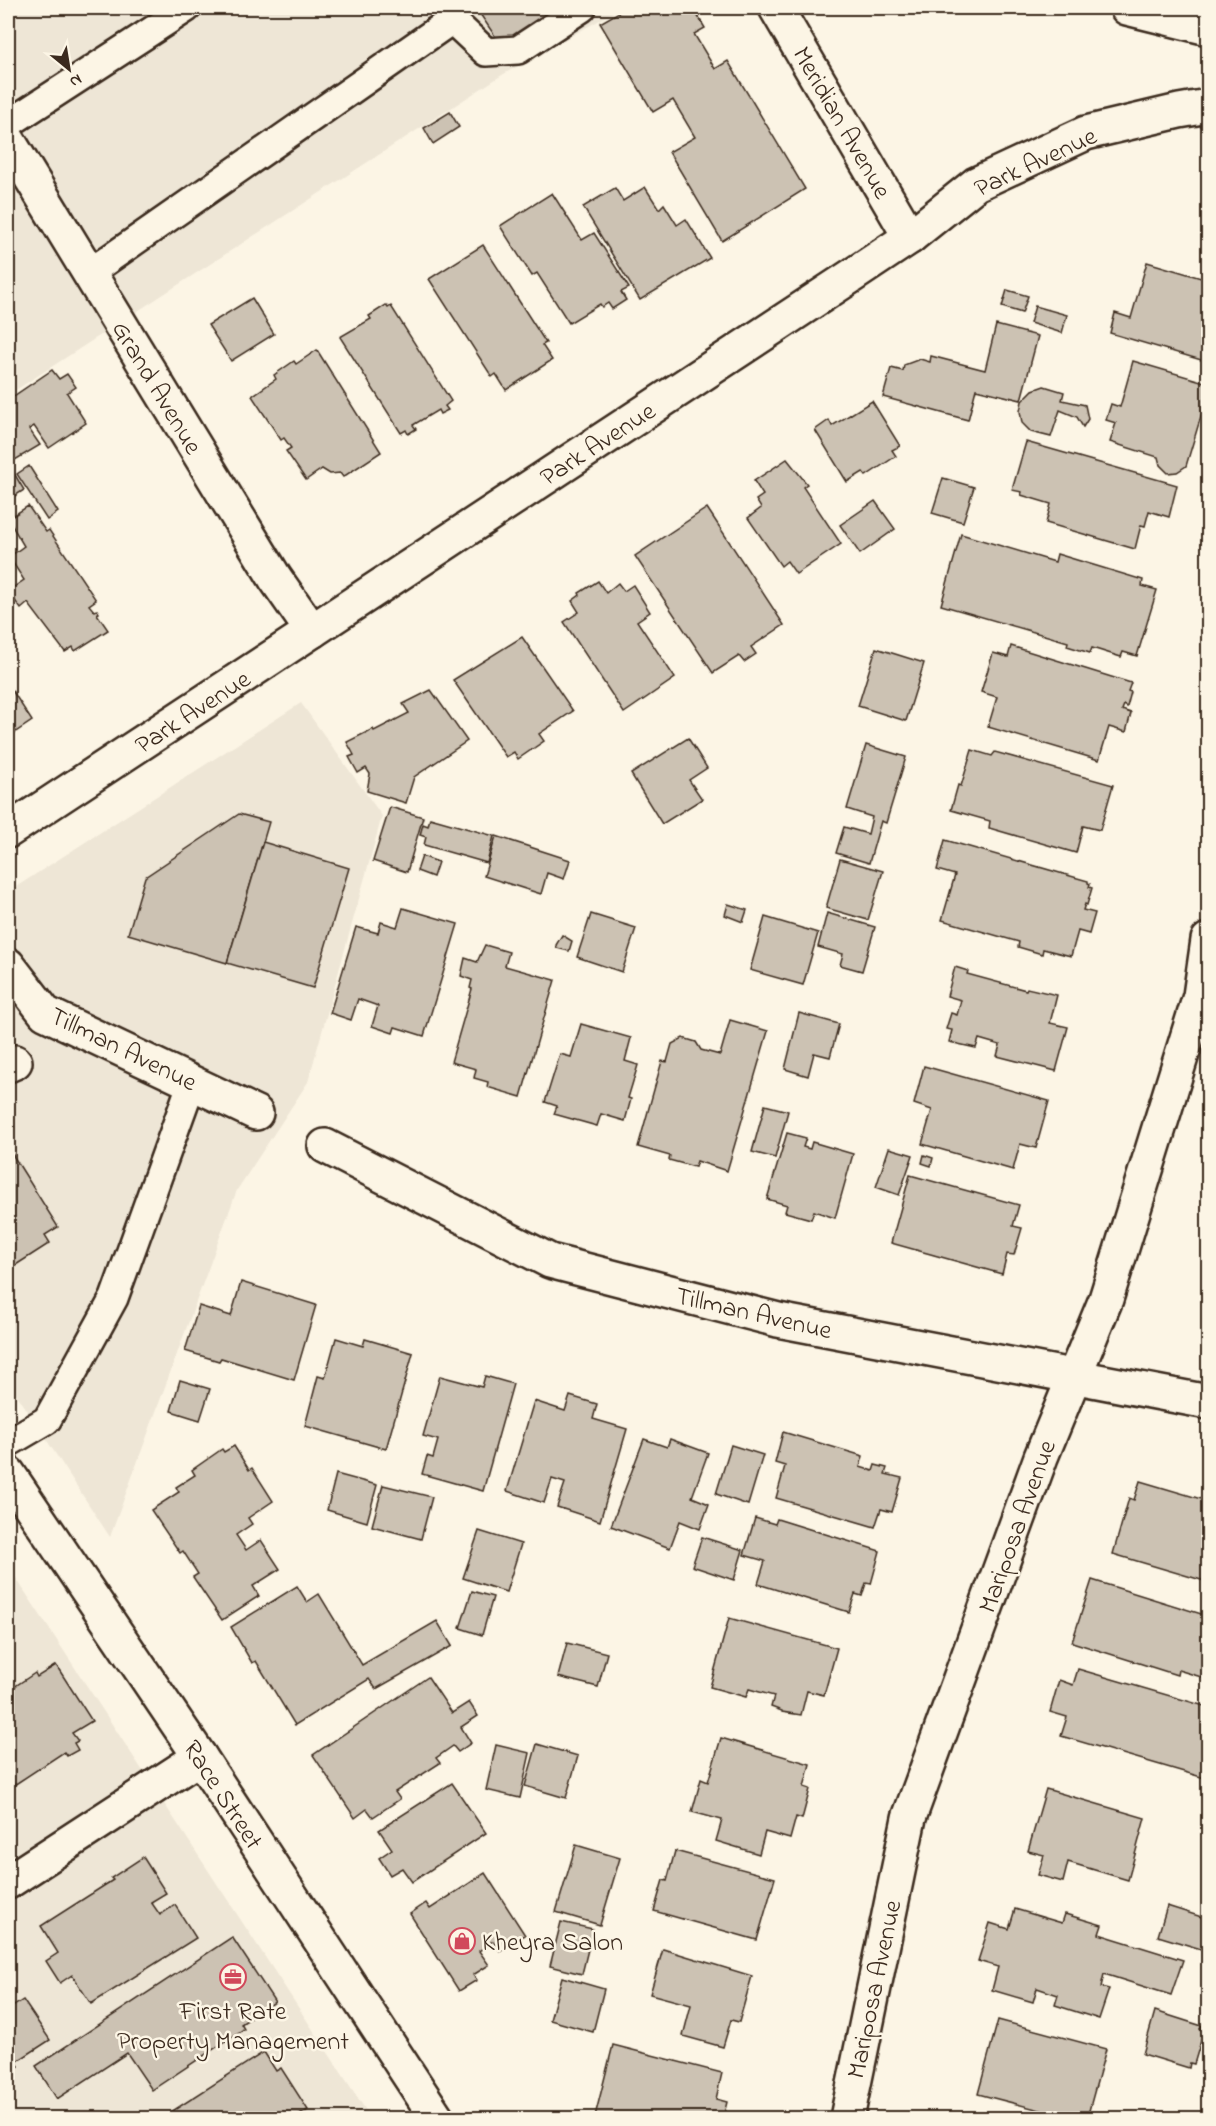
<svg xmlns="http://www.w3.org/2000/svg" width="1216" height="2126" viewBox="0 0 1216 2126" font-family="'Indie Flower',sans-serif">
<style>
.built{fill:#eee6d6}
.building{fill:#ccc2b3;stroke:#3b2a1e;stroke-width:1.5}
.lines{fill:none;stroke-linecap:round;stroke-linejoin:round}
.service-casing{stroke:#3b2a1e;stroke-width:32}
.pedestrian-casing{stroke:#3b2a1e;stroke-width:38}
.minor-casing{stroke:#3b2a1e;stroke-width:38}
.tertiary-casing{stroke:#3b2a1e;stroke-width:38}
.secondary-casing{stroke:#3b2a1e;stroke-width:38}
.service{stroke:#fcf5e5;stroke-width:27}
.pedestrian{stroke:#fcf5e5;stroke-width:33}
.minor{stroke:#fcf5e5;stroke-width:33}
.tertiary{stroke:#fcf5e5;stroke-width:33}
.secondary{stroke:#fcf5e5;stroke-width:33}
.labels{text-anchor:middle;stroke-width:5;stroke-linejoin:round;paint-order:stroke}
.street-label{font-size:26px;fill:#3b2a1e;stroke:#fcf5e5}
.poi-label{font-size:26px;fill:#3b2a1e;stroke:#fcf5e5;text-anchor:start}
</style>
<rect width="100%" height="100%" fill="#fcf5e5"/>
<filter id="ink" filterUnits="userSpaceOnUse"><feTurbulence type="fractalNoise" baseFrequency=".0167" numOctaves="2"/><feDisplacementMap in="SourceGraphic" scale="12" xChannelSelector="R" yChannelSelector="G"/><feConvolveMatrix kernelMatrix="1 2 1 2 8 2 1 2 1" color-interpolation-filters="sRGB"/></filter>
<g filter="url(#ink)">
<g class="built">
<polygon points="8,8 621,8 502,75 8,395"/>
<polygon points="301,703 382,816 308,1082 237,1190 110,1537 8,1381 8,892"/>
<polygon points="8,1566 371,2118 8,2118"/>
</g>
<g class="building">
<polygon points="476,8 558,8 501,45"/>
<polygon points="626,8 693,8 705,28 694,34 715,69 728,61 805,189 722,241 669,152 695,137 673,100 653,112 600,23"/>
<polygon points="450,112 459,127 433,144 424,128"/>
<polygon points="645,187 659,209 664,204 677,225 686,219 710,258 640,300 583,207 615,188 623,201"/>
<polygon points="552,193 582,240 594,233 629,288 621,292 626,300 612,309 608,303 602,307 600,304 569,323 537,273 532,276 500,226"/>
<polygon points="483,245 546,343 542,345 552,360 506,390 496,374 492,377 429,279"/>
<polygon points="1147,262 1208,280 1208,362 1110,333 1115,313 1131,318"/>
<polygon points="1007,290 1028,296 1022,313 1002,307"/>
<polygon points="252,298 274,334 231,361 208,325"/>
<polygon points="386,305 388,308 391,306 451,401 445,406 448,410 440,414 438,410 413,425 416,429 408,434 406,430 401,433 340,337 371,319 369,316"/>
<polygon points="1035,306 1067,315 1062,333 1030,323"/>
<polygon points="996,325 1038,336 1021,400 976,389 968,420 883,397 891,368 903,371 904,365 920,359 930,362 931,356 985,370"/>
<polygon points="317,350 381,452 343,477 340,473 330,474 322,469 306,480 286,451 291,448 284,438 281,440 252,396 276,379 274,375 294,361 296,364"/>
<polygon points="1133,361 1208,383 1208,393 1186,466 1177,472 1168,473 1160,465 1158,457 1110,442 1116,423 1106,420 1111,404 1120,407"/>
<polygon points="52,370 59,379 67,374 76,387 67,393 86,423 49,448 34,426 29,429 40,445 10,463 8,459 8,400"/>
<polygon points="1044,386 1064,392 1062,400 1085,405 1088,419 1083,427 1077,417 1060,410 1051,437 1031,432 1022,423 1020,411 1022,401 1033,390"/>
<polygon points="872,401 900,446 892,450 896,456 866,476 863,472 847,482 815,430 829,420 832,426"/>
<polygon points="1026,442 1177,485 1169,517 1149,511 1145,526 1141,525 1135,549 1046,523 1051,504 1021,495 1022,492 1012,490"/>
<polygon points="787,459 807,484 803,487 841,544 796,574 787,561 781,566 748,518 761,508 756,500 763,495 754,481"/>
<polygon points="29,466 58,512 47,520 17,474"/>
<polygon points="8,468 10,471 12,470 24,490 10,499 8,495"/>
<polygon points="943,478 974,487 963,522 932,513"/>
<polygon points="875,501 895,529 860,554 840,525"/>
<polygon points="28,506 46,532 49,530 96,600 89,605 94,611 97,610 99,613 97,614 108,630 75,651 73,647 65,652 28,603 21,609 8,591 24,580 9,557 24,546 8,519"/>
<polygon points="707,508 784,625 751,647 756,654 744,662 739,656 713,673 635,556"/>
<polygon points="961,534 1055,562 1057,554 1143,580 1142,586 1157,590 1137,656 1123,652 1121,657 1092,648 1090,653 1067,646 1068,642 941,605"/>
<polygon points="598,581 606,593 618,583 624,591 633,585 650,612 637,621 675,678 624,713 564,622 579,612 572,601 580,595 579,593"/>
<polygon points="522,637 573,711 539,734 544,741 518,759 514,752 506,757 453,680"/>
<polygon points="1011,646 1131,683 1128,691 1131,692 1127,707 1124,705 1122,710 1131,713 1126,732 1109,727 1099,760 988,727 997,697 981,692 993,653 1008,657"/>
<polygon points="876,648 924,663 906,721 858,706"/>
<polygon points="8,684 32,721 8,737"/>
<polygon points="431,690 467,741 414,777 406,803 367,791 370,774 366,768 358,773 349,757 354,755 347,742 373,729 374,731 409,713 403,704"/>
<polygon points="688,738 707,768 689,780 702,799 662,824 631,774"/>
<polygon points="866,745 906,757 886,823 881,821 869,863 836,853 844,827 868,834 872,817 847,809"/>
<polygon points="972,750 992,756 995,752 1113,785 1100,830 1083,826 1076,853 989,828 990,821 951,810 958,785 961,786"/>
<polygon points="390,807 423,817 407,872 373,861"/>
<polygon points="239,814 269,822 227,963 128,934 145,877"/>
<polygon points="430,818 494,836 487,863 424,845 426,837 420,835 423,824 428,826"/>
<polygon points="496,836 570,860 564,879 547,873 541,894 484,876"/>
<polygon points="945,840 1088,881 1088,883 1090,884 1089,887 1092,888 1087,905 1085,904 1083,910 1095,913 1089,934 1078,931 1071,956 1043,949 1042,954 1018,947 1019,942 942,920 955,875 937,870"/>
<polygon points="263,842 349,868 313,988 227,963"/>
<polygon points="422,856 438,862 433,877 417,871"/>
<polygon points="840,859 883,871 868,920 826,908"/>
<polygon points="728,904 747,910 743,922 725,915"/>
<polygon points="403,908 458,924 424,1036 395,1027 393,1033 372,1026 378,1006 358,999 351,1020 330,1013 356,927 378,933 381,922 397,927"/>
<polygon points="827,913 875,927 862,971 840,965 843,954 818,947"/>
<polygon points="591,914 636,928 622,972 577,957"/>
<polygon points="765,917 818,933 803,985 750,970"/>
<polygon points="562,935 572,941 569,951 557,948 556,945"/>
<polygon points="485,945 509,952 505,966 555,980 521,1097 487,1087 488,1082 474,1078 476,1069 451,1062 472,989 470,988 472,980 461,976 465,958 477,962"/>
<polygon points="955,967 968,971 967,974 1026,990 1027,988 1057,995 1050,1023 1068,1027 1056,1071 997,1056 1000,1045 979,1039 976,1048 949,1042 952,1030 946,1029 951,1013 957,1015 961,1000 947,996"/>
<polygon points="799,1013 839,1024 830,1057 814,1053 808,1076 785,1069"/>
<polygon points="730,1020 768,1031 727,1171 697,1161 695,1167 669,1160 670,1156 638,1147 662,1061 667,1062 672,1044 683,1038 696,1042 701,1050 720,1055"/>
<polygon points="581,1024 631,1038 625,1061 638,1065 628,1098 631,1099 625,1121 601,1114 597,1126 554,1114 557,1106 545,1102 560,1054 571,1057"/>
<polygon points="924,1066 1049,1101 1036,1148 1020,1144 1013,1170 922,1144 932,1110 914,1104"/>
<polygon points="765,1105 788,1111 775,1158 752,1152"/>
<polygon points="787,1133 806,1138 803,1147 810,1149 812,1142 853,1154 835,1218 814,1211 811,1219 785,1212 787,1205 767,1199"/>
<polygon points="889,1148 913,1155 899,1195 876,1187"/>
<polygon points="9,1149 58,1227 45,1235 50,1243 8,1270"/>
<polygon points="924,1155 933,1158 931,1166 922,1163"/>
<polygon points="910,1175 1019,1205 1013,1226 1022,1228 1014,1255 1007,1254 1002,1274 891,1243"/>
<polygon points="241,1282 316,1305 294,1380 221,1358 219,1361 185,1351 199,1306 231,1316"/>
<polygon points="336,1338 363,1346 365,1339 413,1353 386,1449 305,1426 318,1376 325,1378"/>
<polygon points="440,1376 482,1387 485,1376 513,1384 483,1491 422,1474 427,1456 433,1458 438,1440 423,1436"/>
<polygon points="180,1380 210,1389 200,1420 171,1411"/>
<polygon points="570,1396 597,1404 593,1419 627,1429 600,1521 557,1507 565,1483 552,1479 544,1503 507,1491 534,1401 565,1411"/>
<polygon points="783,1432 863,1456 860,1467 873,1471 875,1465 887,1468 885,1474 902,1478 892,1512 881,1509 875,1527 776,1498 785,1466 775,1463"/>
<polygon points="644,1439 667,1447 670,1439 708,1453 692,1497 709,1504 700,1529 680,1521 670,1548 611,1526"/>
<polygon points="731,1445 763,1455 748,1505 716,1494"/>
<polygon points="234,1446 249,1470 252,1468 273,1501 248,1518 252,1524 236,1535 246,1550 261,1540 280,1569 253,1586 259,1596 222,1620 193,1577 198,1574 183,1551 180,1553 151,1510 179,1492 176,1487 195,1475 192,1470 222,1449 224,1452"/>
<polygon points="336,1474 377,1485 367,1522 327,1510"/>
<polygon points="1140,1481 1208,1501 1208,1582 1113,1554 1129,1498 1134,1500"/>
<polygon points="383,1485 432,1497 421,1539 372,1526"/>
<polygon points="755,1518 775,1524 777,1519 880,1551 871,1584 866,1583 862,1596 855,1594 849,1612 758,1584 765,1561 744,1555"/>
<polygon points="479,1531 521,1544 506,1592 463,1578"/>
<polygon points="702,1537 743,1550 734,1580 692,1566"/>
<polygon points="1092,1580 1208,1616 1208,1679 1178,1670 1177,1675 1072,1642"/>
<polygon points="297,1586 307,1602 319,1594 362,1665 437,1621 452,1646 376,1689 369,1679 295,1725 256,1661 252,1663 231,1627"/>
<polygon points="472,1591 493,1597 482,1635 460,1628"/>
<polygon points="729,1618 837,1648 824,1695 807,1691 801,1715 782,1712 782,1711 771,1707 774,1696 749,1689 746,1697 710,1687"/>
<polygon points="567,1643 607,1653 598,1687 558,1677"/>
<polygon points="56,1665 92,1721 72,1733 78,1741 74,1743 78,1750 67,1756 64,1752 8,1789 8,1691 35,1673 37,1677"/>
<polygon points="1078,1669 1208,1707 1208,1779 1061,1736 1067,1717 1050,1712 1059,1680 1073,1685"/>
<polygon points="428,1677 452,1713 469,1702 478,1716 461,1727 471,1743 458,1752 453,1746 436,1758 440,1763 395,1792 400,1799 373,1817 367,1809 355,1818 313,1755"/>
<polygon points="721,1738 810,1764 804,1787 810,1789 802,1819 796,1817 790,1839 765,1832 759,1854 716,1841 722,1820 692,1812 701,1779 708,1782"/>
<polygon points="537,1744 578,1756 566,1798 525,1786"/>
<polygon points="496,1745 530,1753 520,1798 486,1790"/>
<polygon points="452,1783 486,1833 412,1882 402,1868 390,1875 379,1858 392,1849 379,1830"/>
<polygon points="1046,1789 1145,1818 1128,1880 1068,1862 1063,1882 1038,1875 1044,1855 1028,1851"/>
<polygon points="576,1845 620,1858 600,1925 556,1912"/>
<polygon points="675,1851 775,1878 757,1940 654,1911 663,1880 667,1881"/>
<polygon points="143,1857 166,1893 151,1902 160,1915 175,1905 196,1938 91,2004 72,1975 60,1983 46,1961 58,1953 41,1926 113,1880 111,1878"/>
<polygon points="485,1873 525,1935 500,1951 493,1941 479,1951 489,1965 473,1975 477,1980 459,1991 410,1914 426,1903 430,1909"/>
<polygon points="1167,1906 1208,1919 1208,1926 1201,1949 1158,1936"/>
<polygon points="1015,1909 1062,1923 1065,1914 1102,1925 1099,1934 1183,1960 1171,1995 1104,1974 1101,1987 1109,1989 1099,2019 1055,2005 1058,1995 1037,1988 1033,2002 992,1990 998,1967 978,1961 990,1923 1009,1929"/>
<polygon points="561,1922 593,1929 582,1974 550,1966"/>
<polygon points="232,1937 275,2002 241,2024 244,2029 152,2090 127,2053 57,2099 36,2066"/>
<polygon points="663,1949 752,1976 739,2022 731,2020 723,2047 683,2036 691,2005 650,1994"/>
<polygon points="562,1977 604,1989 593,2032 550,2020"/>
<polygon points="23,2000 50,2040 16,2062 19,2066 8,2073 8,2010"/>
<polygon points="1155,2011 1202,2026 1200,2029 1204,2031 1194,2064 1190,2063 1189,2068 1143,2054"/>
<polygon points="998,2020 1106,2049 1087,2118 1071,2118 978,2094"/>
<polygon points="613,2045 722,2073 716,2099 727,2102 723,2118 604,2118 595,2116"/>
<polygon points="264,2052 276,2071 281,2068 308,2110 295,2118 175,2118 171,2112"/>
</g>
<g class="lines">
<defs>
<g id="service">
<polyline points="452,20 486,52 518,50 582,8"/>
<polyline points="8,124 187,8"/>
<polyline points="89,273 452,20 444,8"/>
<polyline points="8,1443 47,1420 114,1298 192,1082"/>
</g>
<polyline id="pedestrian" points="8,1065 15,1062"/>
<g id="minor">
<polyline points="8,140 275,578 312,631"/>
<polyline points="8,965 45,1013 256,1113"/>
<polyline points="325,1146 550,1261 778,1320 1208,1402"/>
<polyline points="8,1882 200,1757"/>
<polyline points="847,2118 909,1818 1041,1457 1106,1299 1200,996 1208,940"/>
</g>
<g id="tertiary">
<polyline points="1127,8 1208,28"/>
<polyline points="8,831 853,275 910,237 976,184 1086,133 1179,111 1208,106"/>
</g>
<g id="secondary">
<polyline points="776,8 910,237"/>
<polyline points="8,1473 200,1757 437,2118"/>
</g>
</defs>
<use href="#service" class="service-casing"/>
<use href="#pedestrian" class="pedestrian-casing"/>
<use href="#minor" class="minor-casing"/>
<use href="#tertiary" class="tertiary-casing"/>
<use href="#secondary" class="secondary-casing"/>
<use href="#service" class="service"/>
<use href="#pedestrian" class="pedestrian"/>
<use href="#minor" class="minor"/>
<use href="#tertiary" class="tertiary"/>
<use href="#secondary" class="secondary"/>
</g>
</g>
<defs>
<symbol id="shop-ring" viewBox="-11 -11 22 22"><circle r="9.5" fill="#fcf5e5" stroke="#d1495b" stroke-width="1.5"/><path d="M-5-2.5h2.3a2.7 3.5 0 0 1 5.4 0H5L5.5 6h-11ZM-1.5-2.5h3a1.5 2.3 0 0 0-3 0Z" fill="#d1495b"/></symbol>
<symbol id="office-ring" viewBox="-11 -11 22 22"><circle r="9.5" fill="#fcf5e5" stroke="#d1495b" stroke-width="1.5"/><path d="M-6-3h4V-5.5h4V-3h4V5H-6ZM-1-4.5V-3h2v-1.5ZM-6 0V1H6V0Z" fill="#d1495b"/></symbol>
</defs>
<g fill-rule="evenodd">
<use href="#shop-ring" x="447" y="1926" width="30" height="30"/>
<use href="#office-ring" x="218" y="1962" width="30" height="30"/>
</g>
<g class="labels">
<g class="street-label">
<text transform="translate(843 122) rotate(60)" y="9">Meridian Avenue</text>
<text transform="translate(1035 161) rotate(-25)" y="9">Park Avenue</text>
<text transform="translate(158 387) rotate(59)" y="9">Grand Avenue</text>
<text transform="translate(597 443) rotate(-33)" y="9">Park Avenue</text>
<text transform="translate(192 711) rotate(-33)" y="9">Park Avenue</text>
<text transform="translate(124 1048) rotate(26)" y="9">Tillman Avenue</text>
<text transform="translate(754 1312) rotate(13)" y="9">Tillman Avenue</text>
<text transform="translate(1016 1526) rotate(-70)" y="9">Mariposa Avenue</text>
<text transform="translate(224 1794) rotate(57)" y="9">Race Street</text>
<text transform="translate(873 1989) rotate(-78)" y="9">Mariposa Avenue</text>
</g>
<g class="poi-label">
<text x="482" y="1950">Kheyra Salon</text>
<text x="233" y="2019" text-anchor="middle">First Rate<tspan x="233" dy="30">Property Management</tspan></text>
</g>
</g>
<rect width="1216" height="2126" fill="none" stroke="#fcf5e5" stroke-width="30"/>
<rect x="15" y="15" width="1186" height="2096" fill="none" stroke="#3b2a1e" stroke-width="2" filter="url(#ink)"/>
<g transform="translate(69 69) rotate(150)" stroke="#fcf5e5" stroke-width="4.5" paint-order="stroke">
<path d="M0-4.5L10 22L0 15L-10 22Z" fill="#3b2a1e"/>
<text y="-9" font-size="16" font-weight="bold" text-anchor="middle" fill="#3b2a1e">N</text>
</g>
</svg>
